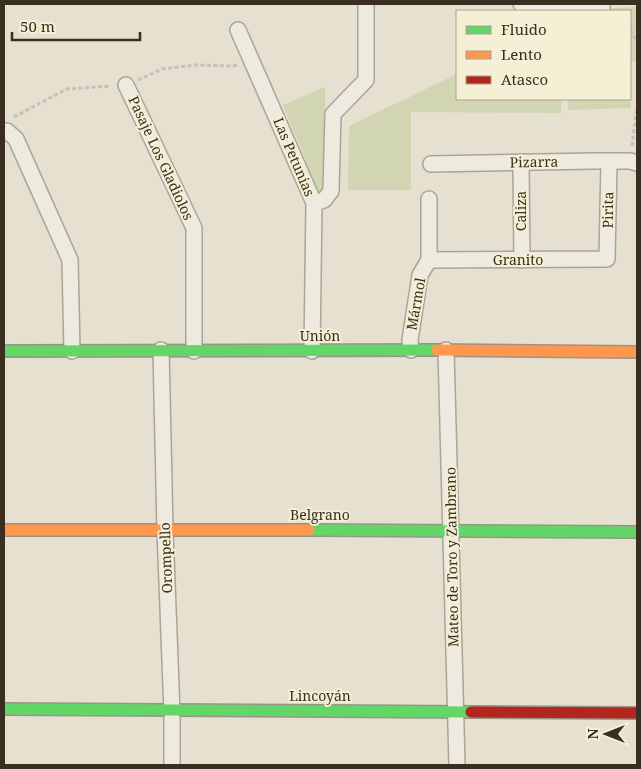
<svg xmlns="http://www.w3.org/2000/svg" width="641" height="769" viewBox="0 0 641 769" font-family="'Noto Serif',serif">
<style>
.green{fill:#d2d5b1}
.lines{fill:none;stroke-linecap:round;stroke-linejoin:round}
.street-casing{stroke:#aaa597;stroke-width:18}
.fast-casing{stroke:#9a9488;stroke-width:14}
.slow-casing{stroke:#9a9488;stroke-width:14}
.jam-casing{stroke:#9a9488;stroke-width:14}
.path{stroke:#c6c1b7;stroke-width:3;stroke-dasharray:4 2.5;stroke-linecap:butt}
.street{stroke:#eeeae0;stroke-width:15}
.fast{stroke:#63d668;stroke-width:11}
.slow{stroke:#ff974d;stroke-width:11}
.jam{stroke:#b3261e;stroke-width:11}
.labels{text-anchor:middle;stroke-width:4;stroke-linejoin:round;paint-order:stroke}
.street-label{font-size:14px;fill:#392e1f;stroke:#f5efd5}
</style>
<rect width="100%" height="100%" fill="#e5e0cf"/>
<g class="green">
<polygon points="637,7 637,58 635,62 630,62 630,11 607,11 612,8"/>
<polygon points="630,66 631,108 568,110 568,99 630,99"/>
<polygon points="457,74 457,99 561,99 561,113 411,112 411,190 348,190 349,126"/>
<polygon points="325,87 325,192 319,193 283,105"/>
</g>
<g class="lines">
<defs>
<g id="street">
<polyline points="521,4 525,8 602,9 602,4"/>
<polyline points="238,30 314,203 312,351"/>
<polyline points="126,85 194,228 194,351"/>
<polyline points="4,131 7,131 16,139 70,260 72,351"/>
<polyline points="521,162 522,260"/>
<polyline points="431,164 594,161 630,161 637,163"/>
<polyline points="314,203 324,200 331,191 333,114 366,80 366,4"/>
<polyline points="429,260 607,259 609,162"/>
<polyline points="161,350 165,530 172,712 172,765"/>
<polyline points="411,350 410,340 420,275 429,260 429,199"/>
<polyline points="446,350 457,765"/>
</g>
<g id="fast">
<polyline points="4,351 437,350"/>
<polyline points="309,530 637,532"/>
<polyline points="4,709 471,712"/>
</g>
<g id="slow">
<polyline points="437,350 637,352"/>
<polyline points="4,530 309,530"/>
</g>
<polyline id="jam" points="471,712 637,713"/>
</defs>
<use href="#street" class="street-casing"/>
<use href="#fast" class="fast-casing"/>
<use href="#slow" class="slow-casing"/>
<use href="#jam" class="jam-casing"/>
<g class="path">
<polyline points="630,30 637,42"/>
<polyline points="138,80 162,69 195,65 233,66 237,65"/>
<polyline points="14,117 67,89 111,86"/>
<polyline points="632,146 637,106"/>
</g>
<use href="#street" class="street"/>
<use href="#fast" class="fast"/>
<use href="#slow" class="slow"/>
<use href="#jam" class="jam"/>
</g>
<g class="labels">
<g class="street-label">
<text transform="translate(294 157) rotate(67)" y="5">Las Petunias</text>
<text transform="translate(161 158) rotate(65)" y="5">Pasaje Los Gladiolos</text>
<text transform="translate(534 162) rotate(-1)" y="5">Pizarra</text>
<text transform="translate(608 210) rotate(-89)" y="5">Pirita</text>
<text transform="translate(521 211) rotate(-90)" y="5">Caliza</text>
<text x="518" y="265">Granito</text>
<text transform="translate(416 304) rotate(-80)" y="5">Mármol</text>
<text x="320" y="341">Unión</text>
<text x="320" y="520">Belgrano</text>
<text transform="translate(452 557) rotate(-91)" y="5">Mateo de Toro y Zambrano</text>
<text transform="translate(166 558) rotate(-92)" y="5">Orompello</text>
<text x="320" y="701">Lincoyán</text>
</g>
</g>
<rect width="641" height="769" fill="none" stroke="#392e1f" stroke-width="10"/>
<rect x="456" y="10" width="175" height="90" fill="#f5efd5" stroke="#aaa28c"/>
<rect x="466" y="26" width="25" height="8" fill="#63d668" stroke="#aaa28c"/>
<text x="501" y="35" font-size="15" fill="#392e1f">Fluido</text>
<rect x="466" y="51" width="25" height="8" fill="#ff974d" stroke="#aaa28c"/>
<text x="501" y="60" font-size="15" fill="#392e1f">Lento</text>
<rect x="466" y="76" width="25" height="8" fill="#b3261e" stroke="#aaa28c"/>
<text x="501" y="85" font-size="15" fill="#392e1f">Atasco</text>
<g transform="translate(606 734) rotate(270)" stroke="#f5efd5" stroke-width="4" paint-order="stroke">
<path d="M0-4L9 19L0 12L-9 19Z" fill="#392e1f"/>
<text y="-8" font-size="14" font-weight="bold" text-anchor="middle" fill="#392e1f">N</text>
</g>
<path d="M12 32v8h128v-8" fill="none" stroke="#392e1f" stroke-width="2.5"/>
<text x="20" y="32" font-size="15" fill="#392e1f" stroke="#f5efd5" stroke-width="4" paint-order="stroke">50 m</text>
</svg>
